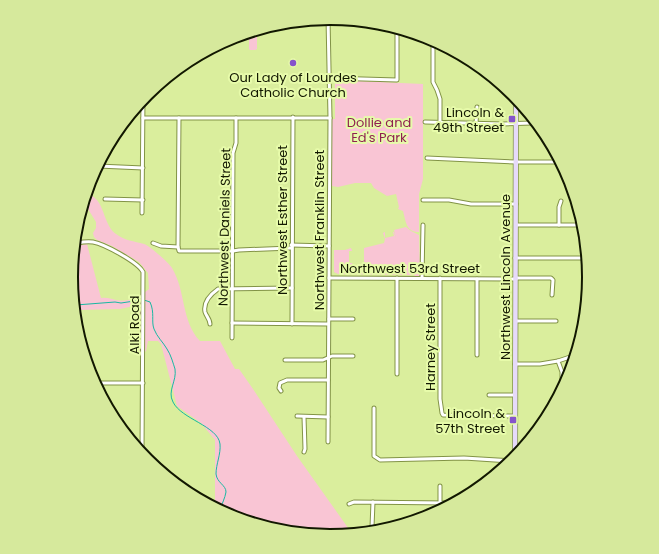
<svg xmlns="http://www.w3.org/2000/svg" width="659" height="554" viewBox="0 0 659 554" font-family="Poppins,sans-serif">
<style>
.green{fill:#f9c5d4}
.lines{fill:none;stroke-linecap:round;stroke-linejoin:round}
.stream{stroke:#18b9a3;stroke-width:1}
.street-casing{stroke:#829346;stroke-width:5}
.secondary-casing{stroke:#829346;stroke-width:6}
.street{stroke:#fff;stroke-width:3}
.secondary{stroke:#e6dafa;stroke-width:4.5}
.poi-dot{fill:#8553cb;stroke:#e7fbaa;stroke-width:1.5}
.labels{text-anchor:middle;stroke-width:4;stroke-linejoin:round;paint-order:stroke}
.poi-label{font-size:13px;fill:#121800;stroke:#e7fbaa;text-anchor:end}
.park-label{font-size:13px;fill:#8f2250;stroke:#e7fbaa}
.street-label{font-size:13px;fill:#121800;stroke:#e7fbaa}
.rim{fill:none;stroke:#121800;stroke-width:2}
</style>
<rect width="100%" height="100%" fill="#daee9d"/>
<g class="green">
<polygon points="257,32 257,49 255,50 250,50 249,49 249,40 245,35"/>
<path d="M335,80l88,4v95l-4,15v38c-13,0 -13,-10 -16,-21l-5,-2 1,-2 -3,-13 -9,2 -13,-8 -3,-5h-16l-17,4 -6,-1v-67h3z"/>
<path d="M88,192c2,2 6,5 9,8 8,10 8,26 19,34 9,7 18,7 28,10 6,2 25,19 28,24 14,23 9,53 28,73h20l15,28h4l14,20 44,67 54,76 -22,4 -99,-20 -15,-10v-66l-14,-17 -24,-17 -16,-62 -3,-3h-10l-2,10 -4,3 -2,-1c-2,-9 0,-16 0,-24 0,-9 -4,-15 -6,-23l-14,3 -43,1 -6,-33 6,-31 10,-2 14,54c6,-1 10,1 15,2 12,3 24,-4 33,-11l-1,-16 -9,-11 -27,-16 -15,-6 -3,-3 -1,-4 3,-5v-6l-11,-18z"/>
<polygon points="406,227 411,231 419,235 420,274 418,277 413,275 338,274 334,272 334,250 345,250 351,248 352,251 349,251 349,263 352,263 354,267 360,267 364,263 364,248 384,243 385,239 383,233 385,232 385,238 394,236 393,232 394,232 396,239 394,230"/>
</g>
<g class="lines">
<g class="stream">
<path d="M144,300l6,2c5,11 1,19 4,27 3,8 9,13 13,20 4,6 6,14 8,20 2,12 -8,22 -2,33 8,17 45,24 47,42 1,10 -4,20 -4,30 1,9 10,11 10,18 -1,6 -4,12 -6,17"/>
<polyline points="76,305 115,302 121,303 141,300"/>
</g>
<defs>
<g id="street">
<polyline points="433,40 433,82 437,90 440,99 440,122"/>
<polyline points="329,78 397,80 397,32"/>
<polyline points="143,118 330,118"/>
<polyline points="425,122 503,124 532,123"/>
<polyline points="476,123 477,107"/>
<polyline points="427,158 516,162 558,162"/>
<polyline points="98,166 143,168"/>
<polyline points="105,199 143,200"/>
<polyline points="423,200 449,200 471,204 516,204"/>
<polyline points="142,213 143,98"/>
<polyline points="516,225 578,225"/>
<polyline points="559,225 559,207 561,201"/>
<path d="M77,243c5,-1 10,-2 16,-1 11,2 45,20 50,30l-1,182"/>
<polyline points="153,243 161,246 178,247 179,251 233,251 239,250 291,248"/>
<polyline points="291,245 329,246"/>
<polyline points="178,247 179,118"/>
<polyline points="515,258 585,258"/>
<polyline points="329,278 516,279"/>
<polyline points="422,278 423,225"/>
<polyline points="440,278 440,399 442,413 443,415 515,416"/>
<polyline points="516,278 551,278 553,280 552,295"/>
<polyline points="329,319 353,319"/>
<polyline points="516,321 556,321"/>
<polyline points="232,323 328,324"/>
<path d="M210,324c0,-5 -4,-8 -5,-12 -2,-10 6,-18 13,-23l74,-1"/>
<polyline points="292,324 293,117"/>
<polyline points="232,338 233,153 236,143 236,118"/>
<polyline points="477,355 477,279"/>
<polyline points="285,360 323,360 332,356 353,356"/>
<polyline points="515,364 540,364 558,361"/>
<polyline points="397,374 397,278"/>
<polyline points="95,383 143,383"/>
<polyline points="562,387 562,372 558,361 573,356"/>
<polyline points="281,391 279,388 280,383 287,380 328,380"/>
<polyline points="489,395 515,395"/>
<polyline points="374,408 374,456 380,460 464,458 512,461"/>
<polyline points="297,416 328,417"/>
<polyline points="328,442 330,118 328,18"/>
<polyline points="304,452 305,449 304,417"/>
<polyline points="440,503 440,486"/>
<polyline points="349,504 354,502 448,503"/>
<polyline points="372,527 373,502"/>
</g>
<polyline id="secondary" points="515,456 516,99"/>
</defs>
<use href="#street" class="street-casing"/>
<use href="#secondary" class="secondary-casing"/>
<use href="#street" class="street"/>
<use href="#secondary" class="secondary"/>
</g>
<g class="poi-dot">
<circle cx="293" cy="63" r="4"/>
<rect x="508" y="115" width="8" height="8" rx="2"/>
<rect x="509" y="416" width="8" height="8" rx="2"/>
</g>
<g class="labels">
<g class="poi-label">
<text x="293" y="82" text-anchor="middle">Our Lady of Lourdes<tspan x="293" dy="15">Catholic Church</tspan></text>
<text x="504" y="117">Lincoln &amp;<tspan x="504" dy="15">49th Street</tspan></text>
<text x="505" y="418">Lincoln &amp;<tspan x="505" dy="15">57th Street</tspan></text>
</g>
<g class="park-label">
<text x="379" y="127">Dollie and<tspan x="379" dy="15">Ed's Park</tspan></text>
</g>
<g class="street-label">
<text transform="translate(282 220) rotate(-90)" y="5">Northwest Esther Street</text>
<text transform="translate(224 227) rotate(-89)" y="5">Northwest Daniels Street</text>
<text transform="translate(319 230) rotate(-90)" y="5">Northwest Franklin Street</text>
<text x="410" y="273">Northwest 53rd Street</text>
<text transform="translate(505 277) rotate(-90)" y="5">Northwest Lincoln Avenue</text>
<text transform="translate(134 325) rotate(-90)" y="5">Alki Road</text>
<text transform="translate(430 347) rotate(-90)" y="5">Harney Street</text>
</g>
</g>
<path d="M0 0H659V554H0ZM78 277a252 252 0 1 1 504 0a252 252 0 1 1-504 0Z" fill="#d6e99c" fill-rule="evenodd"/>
<path class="rim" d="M78 277a252 252 0 1 1 504 0a252 252 0 1 1-504 0Z"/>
</svg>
